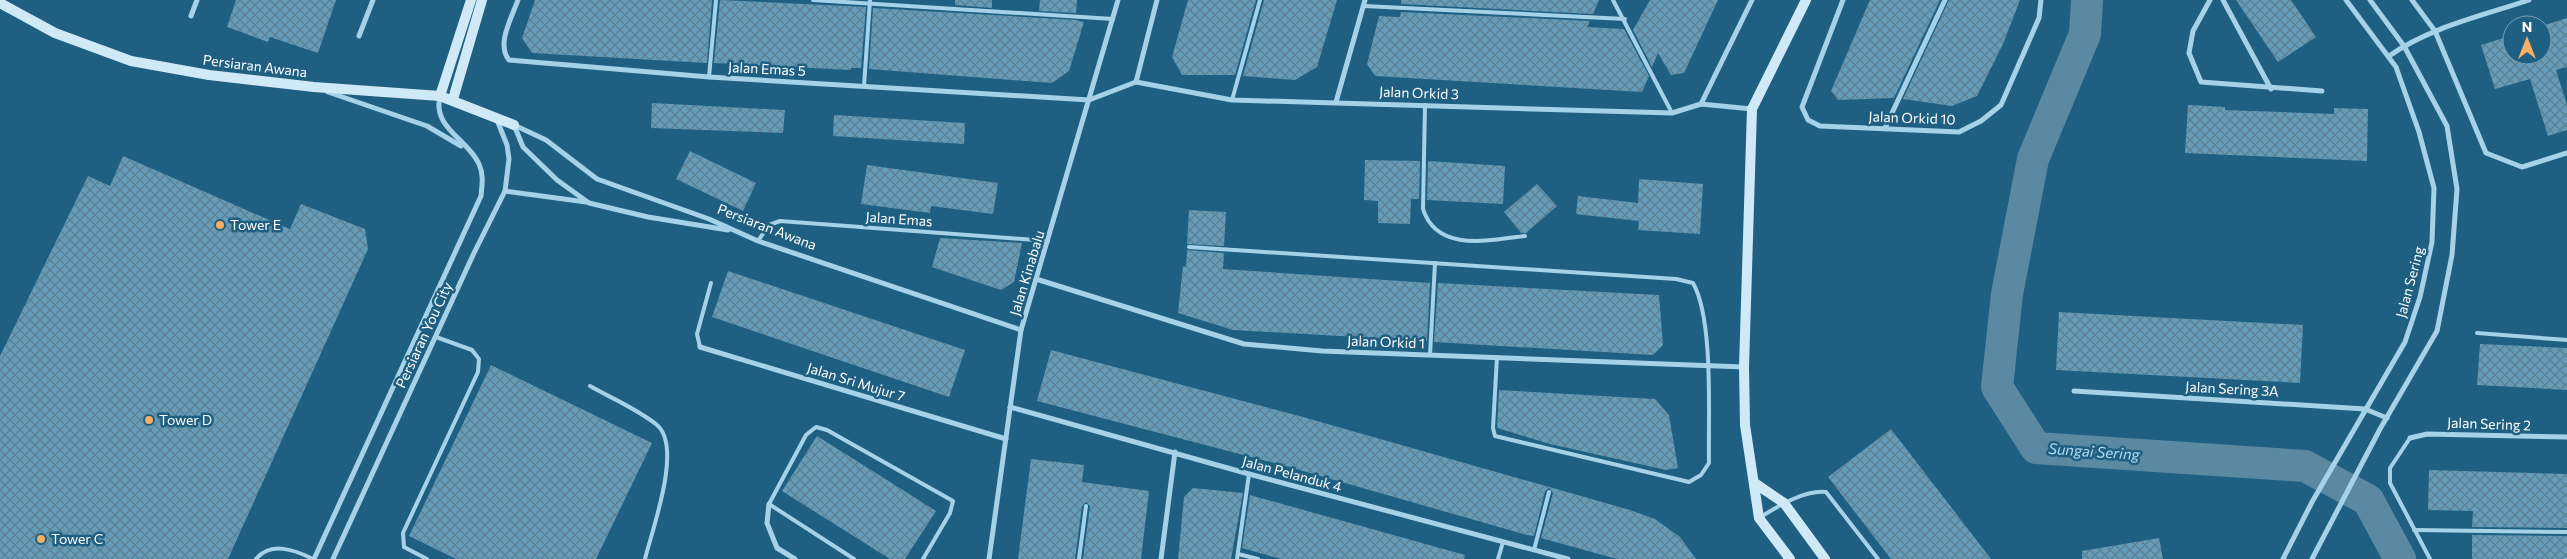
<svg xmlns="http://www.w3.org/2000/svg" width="2567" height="559" viewBox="0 0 2567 559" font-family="Commissioner,sans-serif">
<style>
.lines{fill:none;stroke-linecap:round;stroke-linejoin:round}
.river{stroke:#5c89a2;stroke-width:32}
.building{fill:url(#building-cross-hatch)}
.lane{stroke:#a5d2e9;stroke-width:4}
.street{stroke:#a5d2e9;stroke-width:5}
.secondary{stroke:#d0e9f7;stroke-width:10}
.poi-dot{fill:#f7ae65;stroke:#1f5f82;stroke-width:2}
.labels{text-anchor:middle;stroke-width:5;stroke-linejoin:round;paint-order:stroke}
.street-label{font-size:14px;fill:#fff;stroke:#1f5f82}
.poi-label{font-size:14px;fill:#fff;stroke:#1f5f82;text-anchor:start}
.water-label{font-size:15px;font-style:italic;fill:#b1dbf0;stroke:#1f5f82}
</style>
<defs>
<pattern id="building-cross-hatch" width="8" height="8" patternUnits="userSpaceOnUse" patternTransform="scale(1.25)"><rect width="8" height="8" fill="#659cb8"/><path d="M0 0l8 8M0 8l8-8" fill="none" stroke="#5c8092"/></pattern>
</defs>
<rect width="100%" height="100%" fill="#1f5f82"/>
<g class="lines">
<polyline class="river" points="2087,0 2085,34 2033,159 2007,294 1997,387 2036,448 2305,466 2368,500 2400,559"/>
</g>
<g class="building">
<polygon points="236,0 336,0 318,53 270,37 268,42 227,27"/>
<polygon points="535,0 712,0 707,63 532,53 522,38"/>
<polygon points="720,0 866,7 861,68 851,68 851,70 714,63"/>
<polygon points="955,0 992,0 992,8 955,5"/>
<polygon points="1040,0 1077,0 1076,13 1039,11"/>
<polygon points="1188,0 1256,0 1235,75 1182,75 1172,57"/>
<polygon points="1264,0 1337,0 1317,67 1295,80 1243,76"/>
<polygon points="1401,0 1599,0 1593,14 1401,4"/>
<polygon points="1650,0 1718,0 1684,73 1671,75 1658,53 1652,67 1633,30"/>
<polygon points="1870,0 1940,0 1894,98 1838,100 1831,91"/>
<polygon points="1949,0 2020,0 2003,44 1977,96 1952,106 1903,99"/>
<polygon points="2236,0 2291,0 2316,37 2278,62"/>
<polygon points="873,8 1076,20 1084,22 1069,71 1052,83 869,69"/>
<polygon points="1401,12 1590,21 1587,27 1624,29 1649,76 1642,92 1375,76 1367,64 1379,16 1400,17"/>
<polygon points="2567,18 2567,67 2556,70 2567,105 2567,130 2548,136 2530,79 2495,89 2481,45 2507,37 2512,55 2542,55 2542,26"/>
<polygon points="652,103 785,110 783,133 651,128"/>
<polygon points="2188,105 2225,107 2225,110 2334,114 2334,108 2368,109 2367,161 2185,153"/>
<polygon points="834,115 965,123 964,144 833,136"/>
<polygon points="690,151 756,183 743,211 676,179"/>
<polygon points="123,156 290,229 301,204 365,229 368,249 228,559 0,559 0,356 88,176 110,186"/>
<polygon points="1365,160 1420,161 1419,199 1411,199 1410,224 1378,223 1378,201 1364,200"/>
<polygon points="1428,161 1505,166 1503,204 1427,200"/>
<polygon points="867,165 998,183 993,214 931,206 930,213 861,204"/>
<polygon points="1639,179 1703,184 1700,234 1638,230 1639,221 1576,214 1578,196 1638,203"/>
<polygon points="1537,184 1557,206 1526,233 1521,233 1504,212"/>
<polygon points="1189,210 1226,212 1224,246 1187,244"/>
<polygon points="940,238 1022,243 1014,282 1001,290 932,267"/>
<polygon points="1187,250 1224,253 1223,269 1430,283 1427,341 1233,330 1178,313 1183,266 1186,267"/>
<polygon points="728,271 965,350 949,397 712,317"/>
<polygon points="1438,283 1659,295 1663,345 1653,355 1434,342"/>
<polygon points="2059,312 2303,325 2300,383 2056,370"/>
<polygon points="2480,344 2567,348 2567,390 2477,385"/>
<polygon points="1051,350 1303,417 1630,510 1655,519 1680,537 1696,559 1617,559 1541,538 1553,493 1549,488 1545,491 1534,536 1527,535 1289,467 1037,401"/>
<polygon points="491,365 652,443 596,559 456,559 409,536"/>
<polygon points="1499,390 1655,399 1669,415 1678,468 1666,470 1550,444 1497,428"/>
<polygon points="1891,429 1991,559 1891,559 1828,477"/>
<polygon points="817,436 936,511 905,559 890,559 782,491"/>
<polygon points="1031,459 1084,465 1082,482 1149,491 1141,559 1083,559 1090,506 1086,502 1082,506 1075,559 1018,559"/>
<polygon points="2429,470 2567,474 2567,528 2472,527 2473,511 2428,510"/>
<polygon points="1193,488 1243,493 1231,559 1178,559 1184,497"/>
<polygon points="1250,495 1465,555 1464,559 1281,559 1242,548"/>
<polygon points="2472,535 2567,536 2567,559 2472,559"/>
<polygon points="2159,538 2163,559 2082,559 2082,551"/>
</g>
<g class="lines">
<g class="lane">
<polyline points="813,0 1113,19"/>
<polyline points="1613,0 1672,113"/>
<polyline points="1364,6 1625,19"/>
<polyline points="709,77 716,0"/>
<polyline points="864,86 870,0"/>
<polyline points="1232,100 1260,0"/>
<path d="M1425,105l-2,104c14,44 67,31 102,27"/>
<polyline points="758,241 769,225 780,221 1048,241"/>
<path d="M1189,247l487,32 17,4c21,37 15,134 16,180l-8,12 -12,7 -194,-46 -2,-8 4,-71"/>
<polyline points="2477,333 2567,340"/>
<polyline points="700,347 697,334 711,283"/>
<polyline points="1430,355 1435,263"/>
<path d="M590,386c21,12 49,24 67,39 26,22 -5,105 -12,134"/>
<polyline points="2410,438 2390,468 2390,483 2430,559"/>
<path d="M1759,518c19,-12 45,-28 67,-26l52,67"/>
<polyline points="2414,530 2567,532"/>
<polyline points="1534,550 1549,492"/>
<polyline points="1238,554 1258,559"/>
<path d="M256,559c15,-18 39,-9 57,0"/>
<polyline points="427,559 404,547 403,533 478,372 479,359 472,350 436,337"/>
<polyline points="854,559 769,504 806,435 816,427 827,430 953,501 950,513 923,559"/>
<polyline points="1079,559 1086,506"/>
<polyline points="1237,559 1249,474"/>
<polyline points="1498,559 1503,542"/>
</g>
<g class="street">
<path d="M518,0c-6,17 -22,44 -9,60l200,17 380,23 47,-18 96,18 440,13 29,-9 51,5"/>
<polyline points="1843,0 1802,107 1808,120 1820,126 1959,132 1981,121 2001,105 2039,18 2041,0"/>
<polyline points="2210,0 2193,31 2189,53 2201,82 2322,91"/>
<polyline points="2223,0 2271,89"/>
<polyline points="2412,0 2435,31 2486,153 2522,167 2567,153"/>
<polyline points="191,16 197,0"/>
<polyline points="359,36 373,0"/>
<path d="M2389,56c41,-29 93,-40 140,-56"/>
<polyline points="1136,82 1157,0"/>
<polyline points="328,92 427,126 461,146"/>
<polyline points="1336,102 1365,0"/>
<polyline points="1701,104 1752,0"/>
<polyline points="514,125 546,140 597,179 709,219 758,241 1021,330"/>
<polyline points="514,125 523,147 557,180 589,203 648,217 728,230"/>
<polyline points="1885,128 1945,0"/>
<polyline points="505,191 586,202"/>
<polyline points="1036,279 1244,344 1322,351 1744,367"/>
<polyline points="700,347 1006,439"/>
<polyline points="2074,391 2365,409 2387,418"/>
<polyline points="1010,407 1249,474 1568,559"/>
<polyline points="2410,438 2427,434 2567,437"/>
<polyline points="769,504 767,523 777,548 795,559"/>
<path d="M314,559l167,-363c1,-11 3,-21 -2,-32 -11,-25 -47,-36 -39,-68"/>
<polyline points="333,559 474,253 505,191 509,159 507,145 497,120"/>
<polyline points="989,559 1021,330 1118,0"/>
<polyline points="1161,559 1175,452"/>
<polyline points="2283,559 2312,502 2405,342 2420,297 2432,242 2434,188 2419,132 2396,67 2346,0"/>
<polyline points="2312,559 2380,429 2437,331 2452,255 2457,189 2447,126 2404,46 2370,0"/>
</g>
<g class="secondary">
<polyline points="0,3 55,33 131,61 209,75 314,87 440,96 514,125"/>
<polyline points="440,96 471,0"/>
<polyline points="453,99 482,0"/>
<polyline points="1756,484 1784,503 1825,559"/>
<polyline points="1790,559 1759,518 1745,425 1744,367 1752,109 1806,0"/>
</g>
</g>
<g class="poi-dot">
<circle cx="220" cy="225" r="5"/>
<circle cx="149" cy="420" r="5"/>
<circle cx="41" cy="539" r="5"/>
</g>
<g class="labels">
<g class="street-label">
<text transform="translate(255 66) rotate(7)" y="5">Persiaran Awana</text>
<text transform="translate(767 69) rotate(3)" y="5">Jalan Emas 5</text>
<text transform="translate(1419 93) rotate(2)" y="5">Jalan Orkid 3</text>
<text transform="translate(1912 118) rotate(2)" y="5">Jalan Orkid 10</text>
<text transform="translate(899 219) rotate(4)" y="5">Jalan Emas</text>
<text transform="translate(767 227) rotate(21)" y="5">Persiaran Awana</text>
<text transform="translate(1027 273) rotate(-73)" y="5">Jalan Kinabalu</text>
<text transform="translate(2410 282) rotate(-75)" y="5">Jalan Sering</text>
<text transform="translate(424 335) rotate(-65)" y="5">Persiaran You City</text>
<text transform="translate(1386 342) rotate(2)" y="5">Jalan Orkid 1</text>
<text transform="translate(856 382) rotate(17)" y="5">Jalan Sri Mujur 7</text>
<text transform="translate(2232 389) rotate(3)" y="5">Jalan Sering 3A</text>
<text transform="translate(2489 424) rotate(2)" y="5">Jalan Sering 2</text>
<text transform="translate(1292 474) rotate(15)" y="5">Jalan Pelanduk 4</text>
</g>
<g class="poi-label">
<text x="230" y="230">Tower E</text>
<text x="159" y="425">Tower D</text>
<text x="51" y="544">Tower C</text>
</g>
<g class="water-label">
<text transform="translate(2094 452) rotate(4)" y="5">Sungai Sering</text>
</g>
</g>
<g transform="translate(2527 40)"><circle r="24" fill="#1f5f82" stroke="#799fb4"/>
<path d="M0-4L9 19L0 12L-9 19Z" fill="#f7ae65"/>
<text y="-8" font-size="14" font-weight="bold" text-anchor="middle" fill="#ffffff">N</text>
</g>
</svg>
